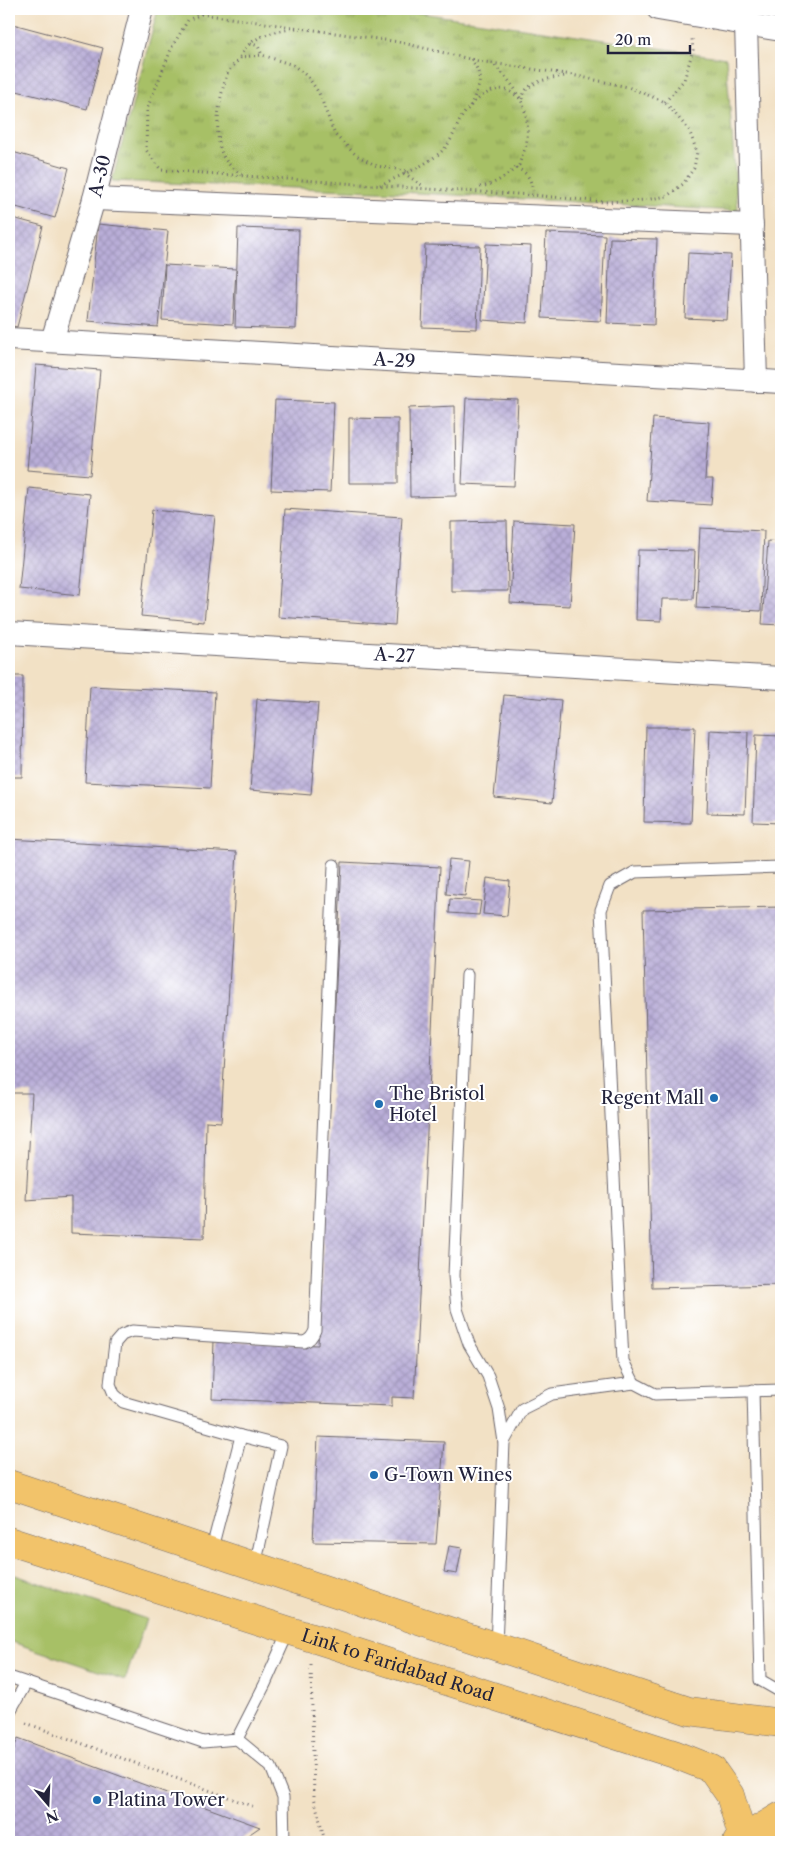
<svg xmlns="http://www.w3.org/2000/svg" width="790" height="1851" viewBox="0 0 790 1851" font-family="'Libre Caslon Text',serif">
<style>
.grass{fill:#a7c066;stroke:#647150}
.park{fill:url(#park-tufts);stroke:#647150}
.building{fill:url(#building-cross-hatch)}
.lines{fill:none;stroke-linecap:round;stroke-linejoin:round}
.service-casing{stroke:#6b656b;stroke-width:13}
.minor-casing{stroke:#6b656b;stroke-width:24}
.primary-casing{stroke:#6b656b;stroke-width:29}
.trunk-casing{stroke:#6b656b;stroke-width:29}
.path{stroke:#6b656b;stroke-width:3;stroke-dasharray:1 4;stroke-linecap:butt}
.service{stroke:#fff;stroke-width:11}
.minor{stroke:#fff;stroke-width:22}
.primary{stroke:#f2c36a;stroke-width:28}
.trunk{stroke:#f2c36a;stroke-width:28}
.poi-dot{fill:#1f6fb2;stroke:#fff;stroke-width:2}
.labels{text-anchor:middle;stroke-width:4;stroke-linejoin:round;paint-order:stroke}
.street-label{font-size:18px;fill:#22223b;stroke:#fff}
.poi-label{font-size:18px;fill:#22223b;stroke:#fff;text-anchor:start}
</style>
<defs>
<pattern id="park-tufts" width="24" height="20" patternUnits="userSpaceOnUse" patternTransform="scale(1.25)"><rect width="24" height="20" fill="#a7c066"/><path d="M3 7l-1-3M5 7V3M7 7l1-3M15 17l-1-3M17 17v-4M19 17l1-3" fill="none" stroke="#889c55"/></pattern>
<pattern id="building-cross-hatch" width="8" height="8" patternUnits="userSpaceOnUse" patternTransform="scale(1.25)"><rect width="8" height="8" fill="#b9aed8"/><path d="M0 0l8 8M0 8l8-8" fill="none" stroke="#9f95ba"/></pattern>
</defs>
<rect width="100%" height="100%" fill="#fff"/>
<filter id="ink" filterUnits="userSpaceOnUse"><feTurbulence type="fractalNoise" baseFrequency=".02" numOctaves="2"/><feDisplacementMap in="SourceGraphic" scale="10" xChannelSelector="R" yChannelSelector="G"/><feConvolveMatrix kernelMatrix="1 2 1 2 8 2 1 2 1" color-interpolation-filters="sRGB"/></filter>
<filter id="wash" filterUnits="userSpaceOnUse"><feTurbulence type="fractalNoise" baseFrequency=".0096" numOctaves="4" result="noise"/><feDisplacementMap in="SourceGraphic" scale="20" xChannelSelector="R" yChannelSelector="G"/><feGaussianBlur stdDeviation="1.12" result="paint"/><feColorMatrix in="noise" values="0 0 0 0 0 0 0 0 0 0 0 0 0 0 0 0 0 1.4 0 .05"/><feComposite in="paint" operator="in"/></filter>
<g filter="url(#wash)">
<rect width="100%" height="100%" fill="#f2e1c5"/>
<polygon class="grass" points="9,1573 146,1619 125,1680 9,1641"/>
<polygon class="park" points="158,9 394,9 726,58 738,211 400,192 112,181"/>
<g id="blocks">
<g class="building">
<polygon points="9,23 103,48 87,109 9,89"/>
<polygon points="9,151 69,168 55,218 9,205"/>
<polygon points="9,217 43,226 17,327 9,325"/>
<polygon points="98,224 168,231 158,327 88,321"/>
<polygon points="238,228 299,230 296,329 235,327"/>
<polygon points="546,233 605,235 601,321 542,318"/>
<polygon points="610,238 657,239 654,325 607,323"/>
<polygon points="486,244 531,246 527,323 482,320"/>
<polygon points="425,245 480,246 477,329 422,327"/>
<polygon points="688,253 731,255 727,320 685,318"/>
<polygon points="165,265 236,269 233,324 162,320"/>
<polygon points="36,365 100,370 90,475 27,470"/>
<polygon points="466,398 518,400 514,486 462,484"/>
<polygon points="275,400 334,402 330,492 271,490"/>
<polygon points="455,406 456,496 410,497 409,408"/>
<polygon points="349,418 398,419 398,483 349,483"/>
<polygon points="653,418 709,422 705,479 713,479 711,505 647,501"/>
<polygon points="29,488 90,494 80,595 19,589"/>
<polygon points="285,509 402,517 395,625 278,617"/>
<polygon points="152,510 215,516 204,622 141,616"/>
<polygon points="507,521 508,591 451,591 451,522"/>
<polygon points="514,521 575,524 570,606 510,603"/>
<polygon points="700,528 764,531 761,611 696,608"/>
<polygon points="768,541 781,542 781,625 762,624"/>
<polygon points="638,550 695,551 693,599 662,599 661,621 636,620"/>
<polygon points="9,676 23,676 22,777 9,777"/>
<polygon points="90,686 215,692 210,788 85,782"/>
<polygon points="504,695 561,700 552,803 494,797"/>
<polygon points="257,699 318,703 311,795 250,790"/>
<polygon points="646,727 695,727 691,823 644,822"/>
<polygon points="710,730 748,732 745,814 707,813"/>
<polygon points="756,735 781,736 781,823 753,822"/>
<polygon points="9,839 237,852 221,1122 206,1121 204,1238 71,1233 71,1197 26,1200 32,1093 9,1093"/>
<polygon points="449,859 469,861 465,896 446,894"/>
<polygon points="342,862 440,867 414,1398 392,1397 392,1406 212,1399 214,1341 318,1345"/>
<polygon points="487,878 510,881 507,916 483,914"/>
<polygon points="450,899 481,901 479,915 449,913"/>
<polygon points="781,907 781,1285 652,1288 643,910"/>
<polygon points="318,1437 444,1442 436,1544 313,1542"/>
<polygon points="449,1546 462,1548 457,1574 444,1572"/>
<polygon points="18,1738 112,1773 260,1827 238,1842 9,1842 9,1762"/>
</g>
</g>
</g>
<g filter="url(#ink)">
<use href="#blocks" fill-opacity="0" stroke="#6b656b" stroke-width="1"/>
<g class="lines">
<defs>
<g id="service">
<polyline points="781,867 635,872 610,886 601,910 623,1361 634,1383 655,1394 781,1390"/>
<polyline points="467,975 454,1276 457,1309 469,1344 488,1376 499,1409 504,1442 496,1647"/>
<polyline points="753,1390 760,1680 781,1692"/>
<polyline points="504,1442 522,1409 552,1394 634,1383"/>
<polyline points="211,1552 241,1436"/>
<path d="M255,1566l26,-120 -40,-10 -118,-34 -9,-8 -4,-10 5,-41 7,-8 10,-4 172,11c6,-2 9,-6 11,-12l19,-465"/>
<polyline points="9,1677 203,1742 237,1739 265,1684 289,1630"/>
<polyline points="9,1713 26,1683"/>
<polyline points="237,1739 271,1767 283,1797 284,1842"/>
</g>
<g id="minor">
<polyline points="658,9 781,30"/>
<polyline points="746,24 756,381"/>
<polyline points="94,199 752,225"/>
<path id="s1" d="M9,339l772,43"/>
<path id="s2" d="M52,341l42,-142 48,-190"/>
<path id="s3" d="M9,633l772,45"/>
</g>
<g id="primary">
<polyline points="9,1484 689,1711 781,1723"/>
<path id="s4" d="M9,1541l665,213 38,15 18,26 13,44"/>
</g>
<polyline id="trunk" points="737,1842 781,1816"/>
</defs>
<use href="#service" class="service-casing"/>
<use href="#minor" class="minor-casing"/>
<use href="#primary" class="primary-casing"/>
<use href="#trunk" class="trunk-casing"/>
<g class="path">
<polygon points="201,14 399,42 478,61 572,75 628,87 665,102 689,130 697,152 694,168 683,184 667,196 645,200 604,202 533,195 428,189 161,170 146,150 147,109 172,47 188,20"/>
<polyline points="250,43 258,46 262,55"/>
<path d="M240,57c10,-22 34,-25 56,-29"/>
<polyline points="665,102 684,80 693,50 692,39"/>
<path d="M470,106c9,-19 15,-28 1,-47"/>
<path d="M516,168c11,4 15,11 17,23"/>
<polyline points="404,173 423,186"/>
<path d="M241,175c-4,-4 -10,-8 -14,-13 -16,-19 -8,-65 0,-87 2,-7 10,-12 14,-18l21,-2 31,10 15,12 11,16 16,42 21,20 21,11 31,5"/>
<path d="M380,185c20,-9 47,-20 62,-34 12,-11 14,-28 24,-40 9,-11 28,-27 43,-20 4,2 9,6 13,9 1,-4 2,-8 5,-11 9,-9 28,-12 40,-13"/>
<path d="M480,187c16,-3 27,-11 39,-22 2,-8 8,-18 8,-27 3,-33 -12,-53 -35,-75"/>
<polyline points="311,1665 314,1797 325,1842"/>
<polyline points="26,1723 252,1806"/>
</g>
<use href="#service" class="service"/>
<use href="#minor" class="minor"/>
<use href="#primary" class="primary"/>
<use href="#trunk" class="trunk"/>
</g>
</g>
<g class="poi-dot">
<circle cx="714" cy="1098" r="5"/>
<circle cx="379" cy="1104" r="5"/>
<circle cx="374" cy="1475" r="5"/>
<circle cx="97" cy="1800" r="5"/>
</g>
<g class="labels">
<g class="street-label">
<text dy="6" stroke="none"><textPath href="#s2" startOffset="172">A-30</textPath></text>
<text dy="6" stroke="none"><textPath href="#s1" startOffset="386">A-29</textPath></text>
<text dy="6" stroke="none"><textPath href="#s3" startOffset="386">A-27</textPath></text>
<text dy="6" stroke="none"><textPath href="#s4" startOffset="408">Link to Faridabad Road</textPath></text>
</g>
<g class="poi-label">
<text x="389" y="1100">The Bristol<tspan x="389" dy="21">Hotel</tspan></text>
<text x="704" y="1104" text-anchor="end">Regent Mall</text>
<text x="384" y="1481">G-Town Wines</text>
<text x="107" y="1806">Platina Tower</text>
</g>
</g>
<rect width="790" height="1851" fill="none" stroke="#fff" stroke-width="30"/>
<g transform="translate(48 1804) rotate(161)" stroke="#ffffff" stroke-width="4" paint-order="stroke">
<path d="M0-4L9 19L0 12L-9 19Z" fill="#22223b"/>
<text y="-8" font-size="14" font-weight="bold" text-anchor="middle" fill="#22223b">N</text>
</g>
<path d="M608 45v8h82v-8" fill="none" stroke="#22223b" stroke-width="2.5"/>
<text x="615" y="45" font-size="15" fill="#22223b" stroke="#ffffff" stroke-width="4" paint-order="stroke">20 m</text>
</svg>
